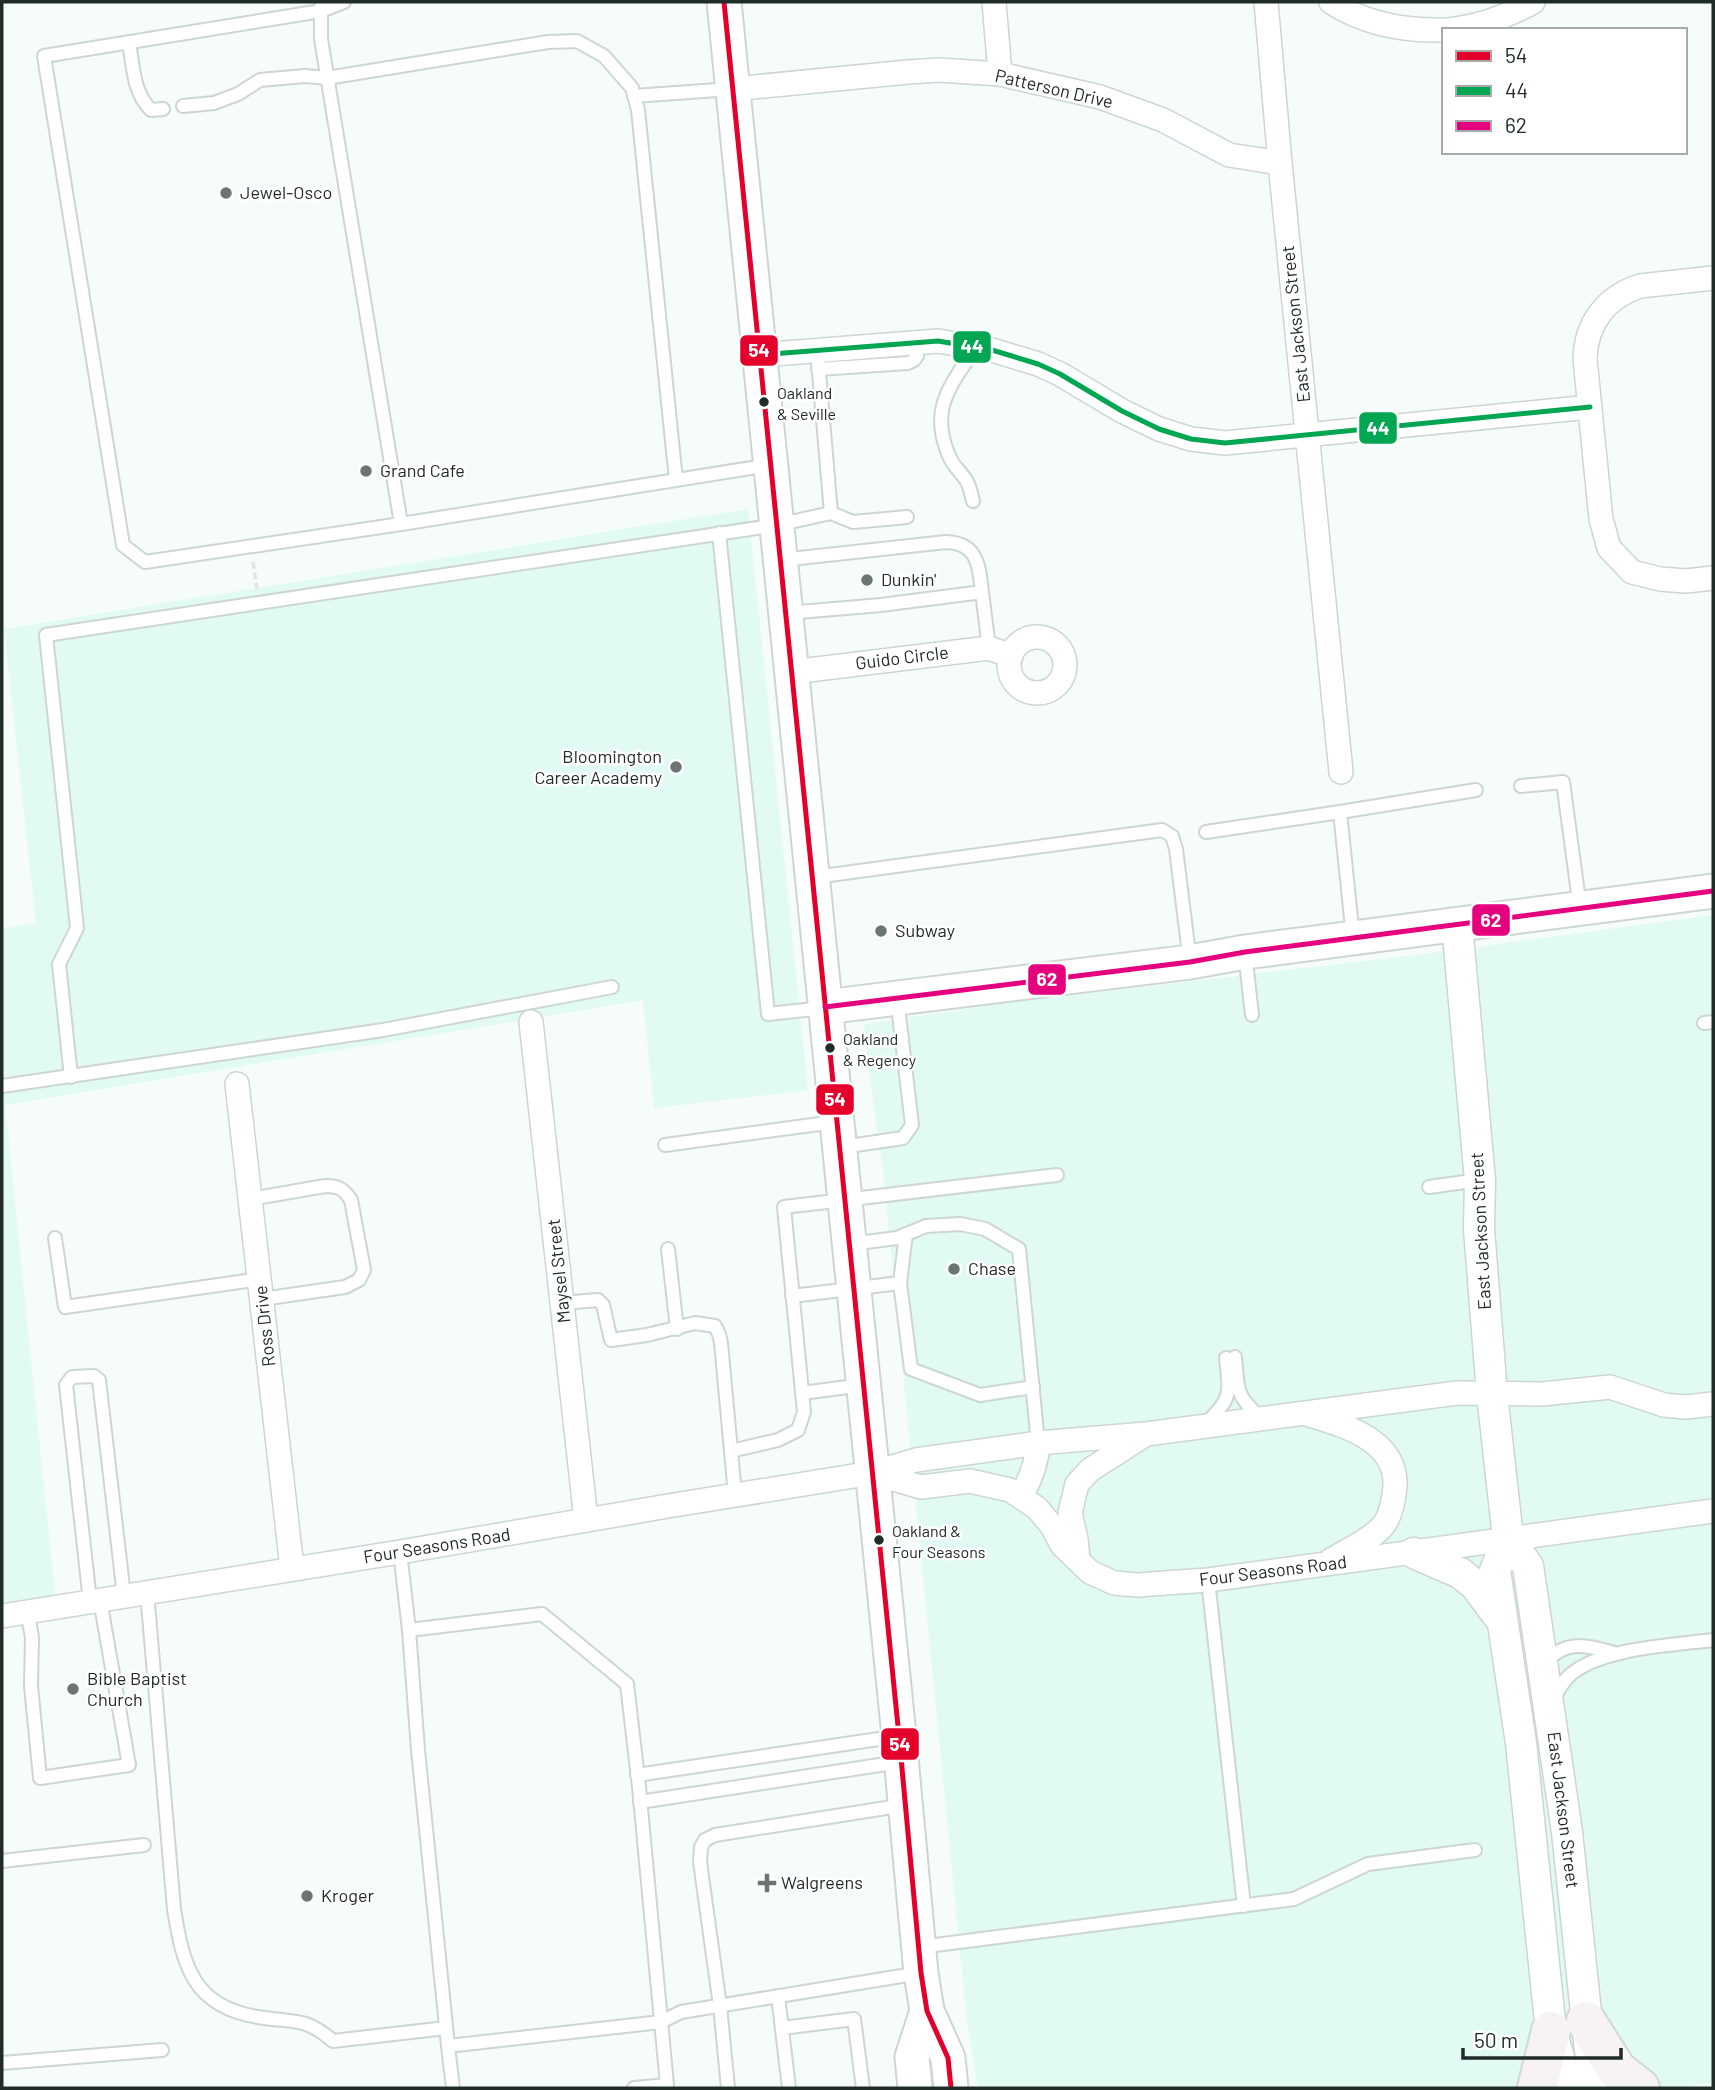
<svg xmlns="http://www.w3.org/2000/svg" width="1715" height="2090" viewBox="0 0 1715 2090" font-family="Barlow,sans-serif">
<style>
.built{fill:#e1faf3}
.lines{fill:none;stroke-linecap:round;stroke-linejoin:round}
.service-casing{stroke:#cdd6d3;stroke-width:16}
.minor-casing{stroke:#cdd6d3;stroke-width:26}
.tertiary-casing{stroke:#cdd6d3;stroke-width:33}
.secondary-casing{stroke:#cdd6d3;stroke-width:37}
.trunk-casing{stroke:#d3d8d7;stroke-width:42}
.path{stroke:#e4e6e6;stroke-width:3.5;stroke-dasharray:7 3.5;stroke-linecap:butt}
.service{stroke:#fefffe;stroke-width:12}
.minor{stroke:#fefffe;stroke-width:23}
.tertiary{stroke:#fefffe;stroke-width:30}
.secondary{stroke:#fefffe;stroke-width:33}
.trunk{stroke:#f7f2f4;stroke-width:38}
.bus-1-casing{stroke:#fff;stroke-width:10}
.bus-2-casing{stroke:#fff;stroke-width:10}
.bus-3-casing{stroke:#fff;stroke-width:10}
.bus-1{stroke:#e4002b;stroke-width:5}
.bus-2{stroke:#00a651;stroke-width:5}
.bus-3{stroke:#e5007d;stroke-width:5}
.poi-dot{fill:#6b7572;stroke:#fff;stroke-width:2.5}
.bus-dot{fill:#202c29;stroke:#fff;stroke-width:2.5}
.labels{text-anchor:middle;stroke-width:5;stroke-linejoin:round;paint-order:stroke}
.bus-label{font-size:16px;fill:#202c29;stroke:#fff;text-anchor:start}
.street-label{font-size:18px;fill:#202c29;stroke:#fff}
.poi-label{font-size:18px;fill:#202c29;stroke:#fff;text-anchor:start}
.line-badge{stroke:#fff;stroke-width:2.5}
.badge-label{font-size:19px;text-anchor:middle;font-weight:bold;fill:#fff}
</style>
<rect width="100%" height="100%" fill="#f5fcfa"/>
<g class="built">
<polygon points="748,509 808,1090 654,1108 643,1000 5,1105 55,1595 2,1603 2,929 36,923 4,629"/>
<polygon points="1713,915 1713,2082 1678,2088 978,2088 967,2022 883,1171 864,1035 865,1024 1013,1002 1408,956"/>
</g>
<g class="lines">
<defs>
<g id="service">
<polyline points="344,2 321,11 44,56 123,545 145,562 401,524"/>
<polyline points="321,6 321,39 401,524 770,465"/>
<path d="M129,42c4,23 4,51 22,68l12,-1"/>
<polyline points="634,96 731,89"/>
<polyline points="183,106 214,103 238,94 260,80 305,76 327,78 548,42 577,41 604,56 632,88 638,110 676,480"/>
<polyline points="818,369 908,363 914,360 917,356 915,342"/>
<path d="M973,501c-2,-7 -3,-15 -7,-21 -5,-8 -12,-13 -16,-22 -22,-48 0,-72 26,-111"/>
<polyline points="831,513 853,522 907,517"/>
<polyline points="719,533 768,1014 824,1008"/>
<path d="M781,560l165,-18c32,1 33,24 36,50"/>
<polyline points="787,613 881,605 982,592 989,648"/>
<polyline points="1521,786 1563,782 1580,908"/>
<polyline points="1206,832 1340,812"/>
<polyline points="815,877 1162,830 1172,836 1176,849 1190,962"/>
<polyline points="1353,937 1340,812 1476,790"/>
<polyline points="1245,953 1252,1015"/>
<polyline points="1704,1023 1713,1022"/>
<polyline points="71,1077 59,964 77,928 46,635 777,525 831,513 817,349"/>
<polyline points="2,1086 383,1030 612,987"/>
<polyline points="665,1145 834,1122"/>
<polyline points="842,1147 903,1138 912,1125 897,998"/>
<polyline points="1429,1187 1479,1180"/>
<path d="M250,1199l75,-13c13,0 18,2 26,14l13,70 -5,10 -14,7 -83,12"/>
<polyline points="906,1234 900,1283 911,1369 980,1395 1033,1387"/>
<polyline points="55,1238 65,1307 260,1279"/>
<polyline points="850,1244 897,1238 926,1226 960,1224 985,1229 1019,1249 1038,1443"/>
<polyline points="668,1249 677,1329"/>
<polyline points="792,1296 900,1283"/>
<polyline points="562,1303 598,1300 603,1305 611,1340 647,1335 695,1323 715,1326 719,1334 721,1343 731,1451"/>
<path d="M1235,1357c3,33 0,38 26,61"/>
<polyline points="802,1393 863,1385"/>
<path d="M1204,1426c28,-30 26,-28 22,-68"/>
<polyline points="735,1495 731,1451 778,1440 798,1430 804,1412 784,1207 1057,1175"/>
<polyline points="400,1552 409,1630 418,1750 448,2046 661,2022 681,2012 920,1973"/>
<polyline points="1208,1580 1244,1906"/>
<path d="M147,1592l27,317c9,58 20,98 84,108 35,6 46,-1 75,24l113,-13"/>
<polyline points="90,1601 66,1385 72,1377 94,1376 99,1380 124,1596"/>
<polyline points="27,1611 32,1637 31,1686 40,1778 129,1765 100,1600"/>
<polyline points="409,1630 542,1614 627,1684 639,1787 667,2085 634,2088"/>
<path d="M1545,1664c19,-25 43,-19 69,-11"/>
<path d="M1552,1701c4,-7 9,-16 15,-23 28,-30 107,-33 146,-38"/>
<polyline points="637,1775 899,1736"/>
<polyline points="640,1802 899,1762"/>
<polyline points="2,1861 144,1845"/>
<polyline points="920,1947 1294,1899 1368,1864 1475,1850"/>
<polyline points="778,1996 789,2088"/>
<polyline points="782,2028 854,2019 863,2088"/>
<polyline points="448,2046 453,2088"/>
<polyline points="2,2063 162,2050"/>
<polyline points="728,2088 720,2006 700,1862 701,1847 705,1840 715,1835 905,1805"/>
</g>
<g id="minor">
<polyline points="994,2 1000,74"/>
<polyline points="1266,2 1280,163 1341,772"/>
<path d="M1331,2c34,22 72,29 113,28"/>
<path d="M1449,30c32,-4 56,-13 84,-28"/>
<polyline points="733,89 908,72 939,70 1000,74 1100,97 1163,120 1229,155 1280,163"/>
<path d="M1713,278l-73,8c-34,11 -54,37 -55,73l16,160 8,29 23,24 28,7 26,2 27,-3"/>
<polyline points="760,355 938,341 992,350 1038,364 1060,374 1122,411 1159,429 1191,439 1225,443 1590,407"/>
<circle cx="1037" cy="665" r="28"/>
<polyline points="792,672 989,648 1011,656"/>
<polyline points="531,1022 586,1520"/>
<polyline points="237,1084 292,1568"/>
<path d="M1310,1415c35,11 87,25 85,71 -1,12 -3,26 -10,37 -10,15 -39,28 -54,37"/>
<polyline points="872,1473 921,1487 970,1481 1010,1490 1037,1508 1052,1526 1062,1545 1090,1572 1114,1583 1137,1585 1208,1580 1713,1511"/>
<path d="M1021,1496c10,-17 16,-33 17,-53"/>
<polyline points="1078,1560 1076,1539 1070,1513 1077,1484 1090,1470 1143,1436"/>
<polyline points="2,1616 400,1552 668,1506 872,1473 916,1460 1038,1443 1146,1434 1457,1393 1542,1394 1610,1387 1664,1405 1685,1407 1713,1404"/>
</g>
<g id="tertiary">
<polyline points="1457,924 1480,1180 1479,1229 1492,1394 1508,1538 1495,1571 1521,1743 1551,2031 1564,2074 1566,2088"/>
<polyline points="1508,1538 1528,1566 1567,1832 1594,2088"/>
<polyline points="1414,1553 1460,1573 1475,1585 1502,1621"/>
</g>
<g id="secondary">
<polyline points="724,2 899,1736 921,1973 927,2011 948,2058 951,2088"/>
<polyline points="825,1007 1190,962 1245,952 1353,938 1713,891"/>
<polyline points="915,2088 912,2057 927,2011"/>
</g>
<g id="trunk">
<polyline points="1586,2021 1617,2070 1640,2088"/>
<polyline points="1537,2088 1551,2031"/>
</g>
</defs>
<use href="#service" class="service-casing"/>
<use href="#minor" class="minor-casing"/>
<use href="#tertiary" class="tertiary-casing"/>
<use href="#secondary" class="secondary-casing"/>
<use href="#trunk" class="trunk-casing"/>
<polyline class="path" points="253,562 257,589"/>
<use href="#service" class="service"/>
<use href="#minor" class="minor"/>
<use href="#tertiary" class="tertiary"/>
<use href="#secondary" class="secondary"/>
<use href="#trunk" class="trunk"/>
<defs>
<polyline id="bus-1" points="724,2 899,1736 921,1973 927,2011 948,2058 951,2088"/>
<polyline id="bus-2" points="760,355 938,341 992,350 1038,364 1060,374 1122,411 1159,429 1191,439 1225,443 1590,407"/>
<polyline id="bus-3" points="825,1007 1190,962 1245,952 1353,938 1713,891"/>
</defs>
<use href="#bus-1" class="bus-1-casing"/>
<use href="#bus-2" class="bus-2-casing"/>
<use href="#bus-3" class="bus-3-casing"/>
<use href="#bus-1" class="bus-1"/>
<use href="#bus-2" class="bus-2"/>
<use href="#bus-3" class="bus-3"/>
</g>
<g class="poi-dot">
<circle cx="226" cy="193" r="7"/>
<circle cx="366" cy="471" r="7"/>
<circle cx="867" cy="580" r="7"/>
<circle cx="676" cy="767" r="7"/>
<circle cx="881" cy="931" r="7"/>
<circle cx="954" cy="1269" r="7"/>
<circle cx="73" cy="1689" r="7"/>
<path d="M763.5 1872.5h7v7h7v7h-7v7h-7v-7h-7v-7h7z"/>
<circle cx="307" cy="1896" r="7"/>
</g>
<g class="bus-dot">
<circle cx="764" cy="402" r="6"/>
<circle cx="830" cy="1048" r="6"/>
<circle cx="879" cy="1540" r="6"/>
</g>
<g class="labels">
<g class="bus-label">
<text x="777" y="399">Oakland<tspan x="777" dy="21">&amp; Seville</tspan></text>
<text x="843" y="1045">Oakland<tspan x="843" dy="21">&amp; Regency</tspan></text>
<text x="892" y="1537">Oakland &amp;<tspan x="892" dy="21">Four Seasons</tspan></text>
</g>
<g class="street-label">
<text transform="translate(1054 89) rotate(13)" y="6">Patterson Drive</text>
<text transform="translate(1296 324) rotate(-96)" y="6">East Jackson Street</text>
<text transform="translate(902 658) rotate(-7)" y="6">Guido Circle</text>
<text transform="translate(1481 1231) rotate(-93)" y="6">East Jackson Street</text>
<text transform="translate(559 1271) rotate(-96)" y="6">Maysel Street</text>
<text transform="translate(265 1326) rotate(-96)" y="6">Ross Drive</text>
<text transform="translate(437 1546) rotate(-9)" y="6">Four Seasons Road</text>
<text transform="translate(1273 1571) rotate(-7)" y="6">Four Seasons Road</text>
<text transform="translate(1563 1810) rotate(83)" y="6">East Jackson Street</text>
</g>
<g class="poi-label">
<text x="240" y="199">Jewel-Osco</text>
<text x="380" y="477">Grand Cafe</text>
<text x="881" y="586">Dunkin'</text>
<text x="662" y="763" text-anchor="end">Bloomington<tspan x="662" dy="21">Career Academy</tspan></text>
<text x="895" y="937">Subway</text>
<text x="968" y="1275">Chase</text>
<text x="87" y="1685">Bible Baptist<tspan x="87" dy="21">Church</tspan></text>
<text x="781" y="1889">Walgreens</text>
<text x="321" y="1902">Kroger</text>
</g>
</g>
<g class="line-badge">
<rect x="952" y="330" width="40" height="34" rx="7" fill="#00a651"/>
<rect x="739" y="334" width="40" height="33" rx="7" fill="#e4002b"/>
<rect x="1358" y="411" width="40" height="34" rx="7" fill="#00a651"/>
<rect x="1471" y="903" width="40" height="34" rx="7" fill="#e5007d"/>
<rect x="1027" y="963" width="40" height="33" rx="7" fill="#e5007d"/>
<rect x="815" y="1083" width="40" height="33" rx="7" fill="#e4002b"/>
<rect x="880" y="1727" width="40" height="34" rx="7" fill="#e4002b"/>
</g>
<g class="badge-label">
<text x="972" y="353">44</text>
<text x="759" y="357">54</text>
<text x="1378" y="435">44</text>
<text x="1491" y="927">62</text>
<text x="1047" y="986">62</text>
<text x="835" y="1106">54</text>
<text x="900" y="1751">54</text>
</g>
<rect width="1715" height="2090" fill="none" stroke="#202c29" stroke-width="7"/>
<rect x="1442" y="28" width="245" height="126" fill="#ffffff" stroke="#a6aba9" stroke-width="2"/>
<rect x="1456" y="51" width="35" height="10" fill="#e4002b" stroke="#a6aba9" stroke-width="2"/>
<text x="1505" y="63" font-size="21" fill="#202c29">54</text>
<rect x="1456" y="86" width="35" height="10" fill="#00a651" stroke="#a6aba9" stroke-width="2"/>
<text x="1505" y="98" font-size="21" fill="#202c29">44</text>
<rect x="1456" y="121" width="35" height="10" fill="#e5007d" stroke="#a6aba9" stroke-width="2"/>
<text x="1505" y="133" font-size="21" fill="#202c29">62</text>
<path d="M1463 2048v10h158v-10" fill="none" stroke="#202c29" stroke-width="3.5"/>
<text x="1474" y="2048" font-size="21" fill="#202c29" stroke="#ffffff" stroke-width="5" paint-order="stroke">50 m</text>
</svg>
